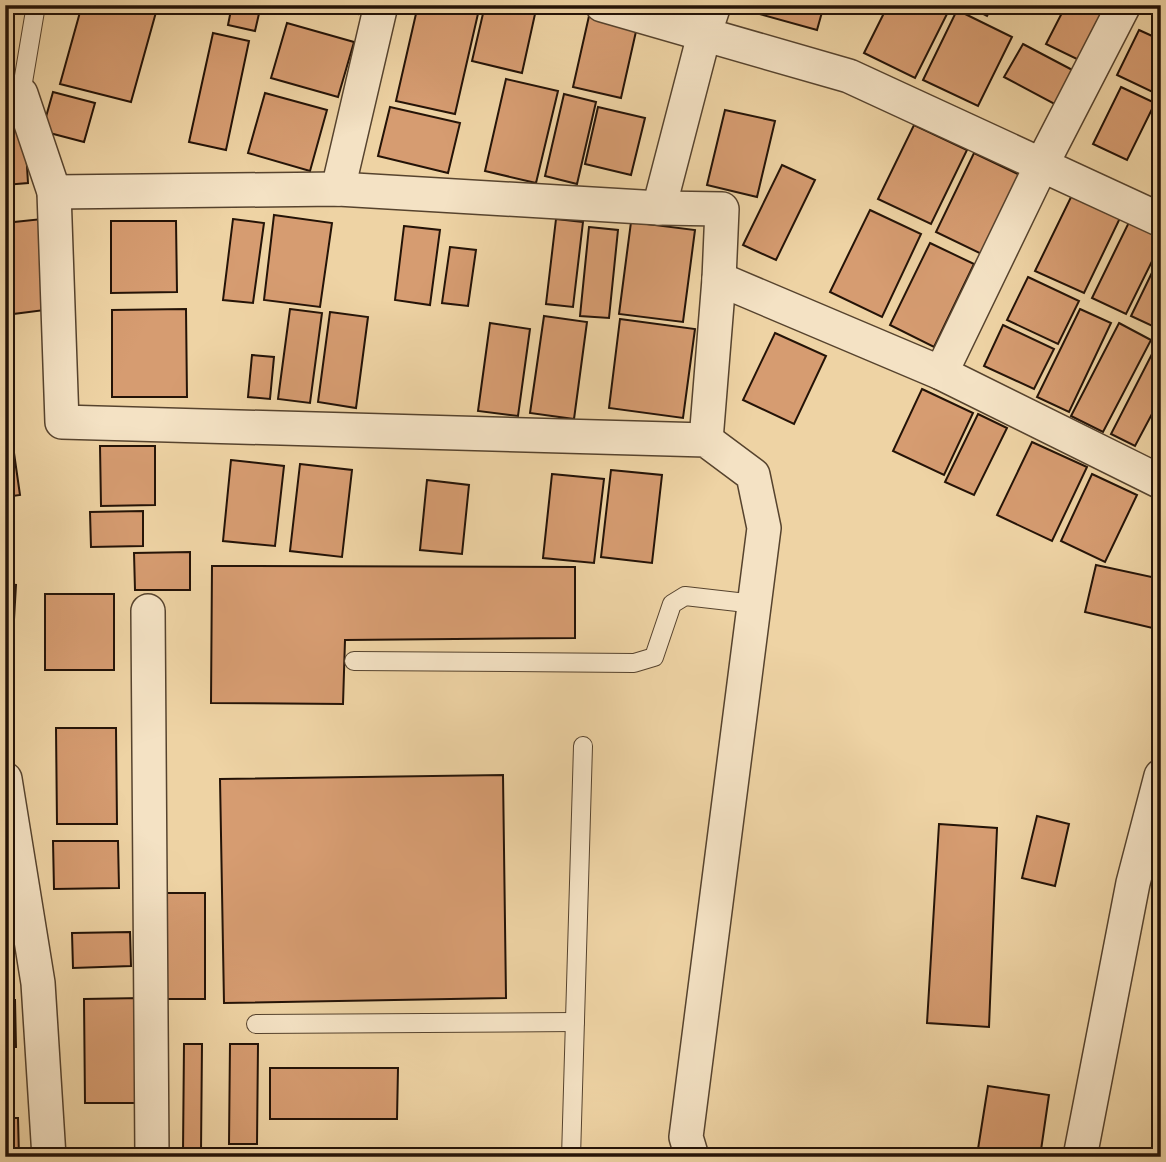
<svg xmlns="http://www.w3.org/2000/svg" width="1166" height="1162" viewBox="0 0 1166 1162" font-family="'IM FELL English',serif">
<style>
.building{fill:#d69c71;stroke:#241307;stroke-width:2}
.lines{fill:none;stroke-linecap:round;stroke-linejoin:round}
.service-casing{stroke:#56432e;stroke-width:20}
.minor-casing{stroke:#56432e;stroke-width:36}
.service{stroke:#f4e2c4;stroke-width:18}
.minor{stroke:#f4e2c4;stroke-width:33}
</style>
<rect width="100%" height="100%" fill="#eed3a4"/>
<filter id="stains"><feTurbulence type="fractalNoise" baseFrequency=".00286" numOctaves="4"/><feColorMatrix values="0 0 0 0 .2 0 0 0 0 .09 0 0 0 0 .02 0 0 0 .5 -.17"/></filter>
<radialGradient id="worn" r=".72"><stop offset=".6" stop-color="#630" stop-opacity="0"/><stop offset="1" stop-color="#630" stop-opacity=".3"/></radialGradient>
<g class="building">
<polygon points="82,5 158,5 131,102 60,84"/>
<polygon points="232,5 261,5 255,31 228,25"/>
<polygon points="322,5 360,5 358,14"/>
<polygon points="418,5 480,5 455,114 396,101"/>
<polygon points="485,5 537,5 522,73 472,61"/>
<polygon points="758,5 824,5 817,30 756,13"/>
<polygon points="888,5 934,5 948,12 915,78 864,53"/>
<polygon points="966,5 993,5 987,16"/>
<polygon points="1066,5 1112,5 1083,62 1046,44"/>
<polygon points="957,10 1012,37 978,106 923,80"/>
<polygon points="589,16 637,27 621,98 573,87"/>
<polygon points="287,23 354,42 338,97 271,78"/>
<polygon points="1139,30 1161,40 1161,96 1117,75"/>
<polygon points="213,33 249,41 226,150 189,142"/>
<polygon points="1023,44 1080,74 1062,108 1004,77"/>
<polygon points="506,79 558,91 536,183 485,171"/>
<polygon points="1121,87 1155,103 1127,160 1093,144"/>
<polygon points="53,92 95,103 84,142 42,131"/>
<polygon points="265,93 327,110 310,171 248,153"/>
<polygon points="564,94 596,102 577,184 545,176"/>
<polygon points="390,107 460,123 448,173 378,156"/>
<polygon points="598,107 645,118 631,175 585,164"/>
<polygon points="725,110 775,121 757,197 707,185"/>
<polygon points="24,116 28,183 5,185 5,117"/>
<polygon points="914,125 967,150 931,224 878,199"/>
<polygon points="974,153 1028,179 990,258 936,232"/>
<polygon points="782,165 815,180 776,260 743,245"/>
<polygon points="1073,193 1121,216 1084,293 1035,271"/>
<polygon points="870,210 921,234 882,317 830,292"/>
<polygon points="1133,214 1161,227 1161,243 1126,314 1092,298"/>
<polygon points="274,215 332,223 320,307 264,300"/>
<polygon points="42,219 53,309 5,315 5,223"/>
<polygon points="233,219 264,223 253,303 223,300"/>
<polygon points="556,219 583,222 573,307 546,304"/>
<polygon points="111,221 176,221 177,292 111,293"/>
<polygon points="631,222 695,230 683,322 619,314"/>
<polygon points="404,226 440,230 430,305 395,300"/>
<polygon points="589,227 618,230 609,318 580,316"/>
<polygon points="930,243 974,264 934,347 890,325"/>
<polygon points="450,247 476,250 468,306 442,303"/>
<polygon points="1161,254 1161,330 1131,316"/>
<polygon points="1028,277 1079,301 1058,344 1007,320"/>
<polygon points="186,309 187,397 112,397 112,310"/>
<polygon points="290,309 322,313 310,403 278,399"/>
<polygon points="1080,309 1111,323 1069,412 1037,397"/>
<polygon points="330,312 368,317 356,408 318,402"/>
<polygon points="544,316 587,322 574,419 530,413"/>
<polygon points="620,319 695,329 683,418 609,408"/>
<polygon points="490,323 530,329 518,416 478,411"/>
<polygon points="1119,323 1151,340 1103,432 1071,416"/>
<polygon points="1003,325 1054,349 1034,389 984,366"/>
<polygon points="775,333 826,356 794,424 743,400"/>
<polygon points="1152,354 1161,358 1161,397 1135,446 1111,434"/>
<polygon points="252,355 274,357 270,399 248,397"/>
<polygon points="922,389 973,413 944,475 893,451"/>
<polygon points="5,390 20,495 5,497"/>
<polygon points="978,414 1007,428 974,495 945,482"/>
<polygon points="1032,442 1087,467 1052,541 997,515"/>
<polygon points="100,446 155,446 155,505 101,506"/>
<polygon points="231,460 284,466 275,546 223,541"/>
<polygon points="300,464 352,470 342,557 290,551"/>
<polygon points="611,470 662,475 652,563 601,557"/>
<polygon points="552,474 604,479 594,563 543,558"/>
<polygon points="1092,474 1137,495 1105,562 1061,541"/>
<polygon points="427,480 469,485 462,554 420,550"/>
<polygon points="143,511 143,546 91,547 90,512"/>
<polygon points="190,552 190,590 135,590 134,553"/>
<polygon points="1096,565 1161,579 1161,630 1085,612"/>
<polygon points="212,566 575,567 575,638 345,640 343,704 211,703"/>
<polygon points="5,584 16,585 10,688 5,688"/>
<rect x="45" y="594" width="69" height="76"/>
<polygon points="56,728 116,728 117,824 57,824"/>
<polygon points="503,775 506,998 224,1003 220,779"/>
<polygon points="1037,816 1069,824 1055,886 1022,878"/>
<polygon points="939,824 997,828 989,1027 927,1023"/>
<polygon points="53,841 118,841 119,888 54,889"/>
<rect x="164" y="893" width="41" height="106"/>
<polygon points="130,932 131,966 73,968 72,933"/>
<polygon points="142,998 142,1103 85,1103 84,999"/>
<polygon points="5,1000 15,1000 16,1047 5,1047"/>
<polygon points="184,1044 202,1044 201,1152 183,1152"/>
<polygon points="230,1044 258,1044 257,1144 229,1144"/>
<polygon points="270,1068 398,1068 397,1119 270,1119"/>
<polygon points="988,1086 1049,1095 1040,1157 1024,1157 978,1149"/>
<polygon points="5,1118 18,1118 19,1157 5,1157"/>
</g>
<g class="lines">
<defs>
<g id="service">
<polyline points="21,94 36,5"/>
<polyline points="354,661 634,663 654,657 672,604 685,596 755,604"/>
<polyline points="256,1024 575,1022"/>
<polyline points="571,1157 583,746"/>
</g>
<g id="minor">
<polyline points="602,5 849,76 1161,220"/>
<polyline points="5,96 21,94 54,192 62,422 706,440 753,475 764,528 686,1137 692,1157"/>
<polyline points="338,189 381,5"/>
<polyline points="54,192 338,189 659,208 722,209 719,279 706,440"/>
<polyline points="659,208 704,35 714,5"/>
<polyline points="719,279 941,373 1161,482"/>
<polyline points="941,373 1042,164 1124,5"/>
<polyline points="148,611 152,1157"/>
<polyline points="5,779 38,983 49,1157"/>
<polyline points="1080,1157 1133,883 1161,776"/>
</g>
</defs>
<use href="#service" class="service-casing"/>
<use href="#minor" class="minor-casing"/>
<use href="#service" class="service"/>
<use href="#minor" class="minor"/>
</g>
<rect width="1166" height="1162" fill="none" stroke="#eed3a4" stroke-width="28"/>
<rect x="7" y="7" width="1152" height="1148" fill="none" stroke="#241307" stroke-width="3.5"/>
<rect x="14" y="14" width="1138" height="1134" fill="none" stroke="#241307" stroke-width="2"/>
<rect width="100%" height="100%" filter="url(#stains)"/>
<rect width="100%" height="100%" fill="url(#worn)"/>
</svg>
